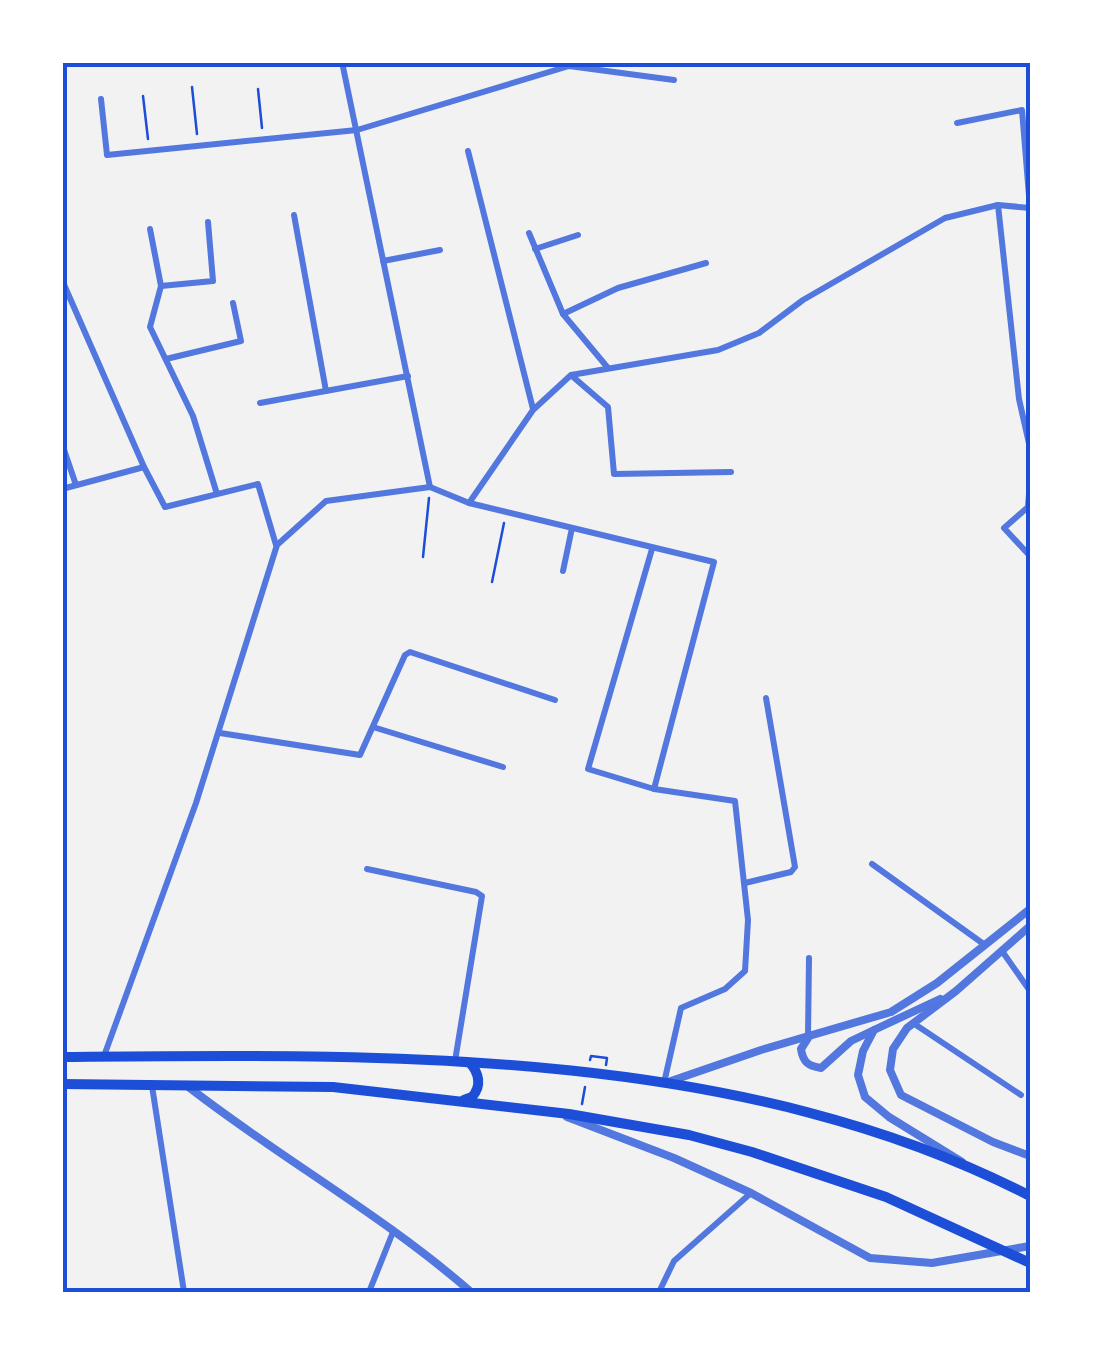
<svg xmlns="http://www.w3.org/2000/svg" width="1093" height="1355" viewBox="0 0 1093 1355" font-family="Rubik,sans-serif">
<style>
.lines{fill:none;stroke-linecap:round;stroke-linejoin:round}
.path{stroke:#1d4ed8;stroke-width:2.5}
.minor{stroke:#5277de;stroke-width:6}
.tertiary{stroke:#5277de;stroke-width:8}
.trunk{stroke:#1d4ed8;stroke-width:10}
.neatline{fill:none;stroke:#1d4ed8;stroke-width:4}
</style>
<rect width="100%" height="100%" fill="#f2f2f2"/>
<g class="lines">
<g class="path">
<polyline points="192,87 197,134"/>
<polyline points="258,89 262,128"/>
<polyline points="143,96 148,139"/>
<polyline points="423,557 429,498"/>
<polyline points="492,582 504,523"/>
<polyline points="590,1060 591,1056 607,1058 606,1065"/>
<polyline points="582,1104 585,1087"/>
<polyline points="62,1107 64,1095"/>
</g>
<g class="minor">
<polyline points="342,62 430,487"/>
<polyline points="101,99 107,155 357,130 569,66 674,80"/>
<polyline points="957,123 1022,110 1030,208"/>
<polyline points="468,151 533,409"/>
<polyline points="998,205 1019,399 1030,448"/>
<polyline points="294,215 326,391"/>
<polyline points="150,229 161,286 150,327 193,416 217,494"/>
<polyline points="529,233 563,314 608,368"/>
<polyline points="535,249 578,235"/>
<polyline points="383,261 440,250"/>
<polyline points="62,280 144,467"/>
<polyline points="161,286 213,281 208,222"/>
<polyline points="563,314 618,288 706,263"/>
<polyline points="166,359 241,341 233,303"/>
<polyline points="572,376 608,407 614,474 731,472"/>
<polyline points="260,403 408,376"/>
<polyline points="62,444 76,485"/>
<polyline points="1030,481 1028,507 1004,528 1030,556"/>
<polyline points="62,489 144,467 165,507 258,484 276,545"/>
<polyline points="469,503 533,410 571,375 718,350 759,333 803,300 945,218 998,205 1030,208"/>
<polyline points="652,549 588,769 654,789 735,801 748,920 745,971 725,989 681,1008 664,1083"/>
<polyline points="563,571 572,528"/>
<polyline points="373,727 503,767"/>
<polyline points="220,733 360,755 405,655 410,652 555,700"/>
<polyline points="872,864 985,945"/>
<polyline points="367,869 476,892 482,896 455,1061"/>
<polyline points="745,883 791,872 795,867 766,698"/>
<polyline points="1002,951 1030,991"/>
<polyline points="913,1023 1021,1095"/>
<polyline points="808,1036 809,958"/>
<polyline points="104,1056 196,803 277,545 326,501 430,487 469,503 714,562 654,789"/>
<polyline points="152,1086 184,1292"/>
<polyline points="369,1292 393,1232"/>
<polyline points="659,1292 674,1261 751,1193"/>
</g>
<g class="tertiary">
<polyline points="1030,926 956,991 907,1028 893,1049 890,1070 901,1095 993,1142 1030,1156"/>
<polyline points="940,999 874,1030 863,1051 858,1075 865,1097 889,1117 962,1162"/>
<path d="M808,1038l-7,11c2,13 7,17 20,19l30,-27 23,-11"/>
<polyline points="668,1082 761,1050 891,1012 937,983 1030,909"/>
<path d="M186,1085c92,72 197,130 285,207"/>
<polyline points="567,1117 674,1158 751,1193 870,1258 932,1263 1030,1246"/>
</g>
<g class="trunk">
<path d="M62,1057c320,-3 677,-11 968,139"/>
<polyline points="62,1084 333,1087 569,1114 689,1135 752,1152 886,1197 1030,1263"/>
<path d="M464,1100l8,-3c10,-11 7,-24 -2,-34"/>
</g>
</g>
<rect width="1093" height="1355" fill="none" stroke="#ffffff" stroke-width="130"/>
<rect x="65" y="65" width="963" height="1225" class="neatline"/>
</svg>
